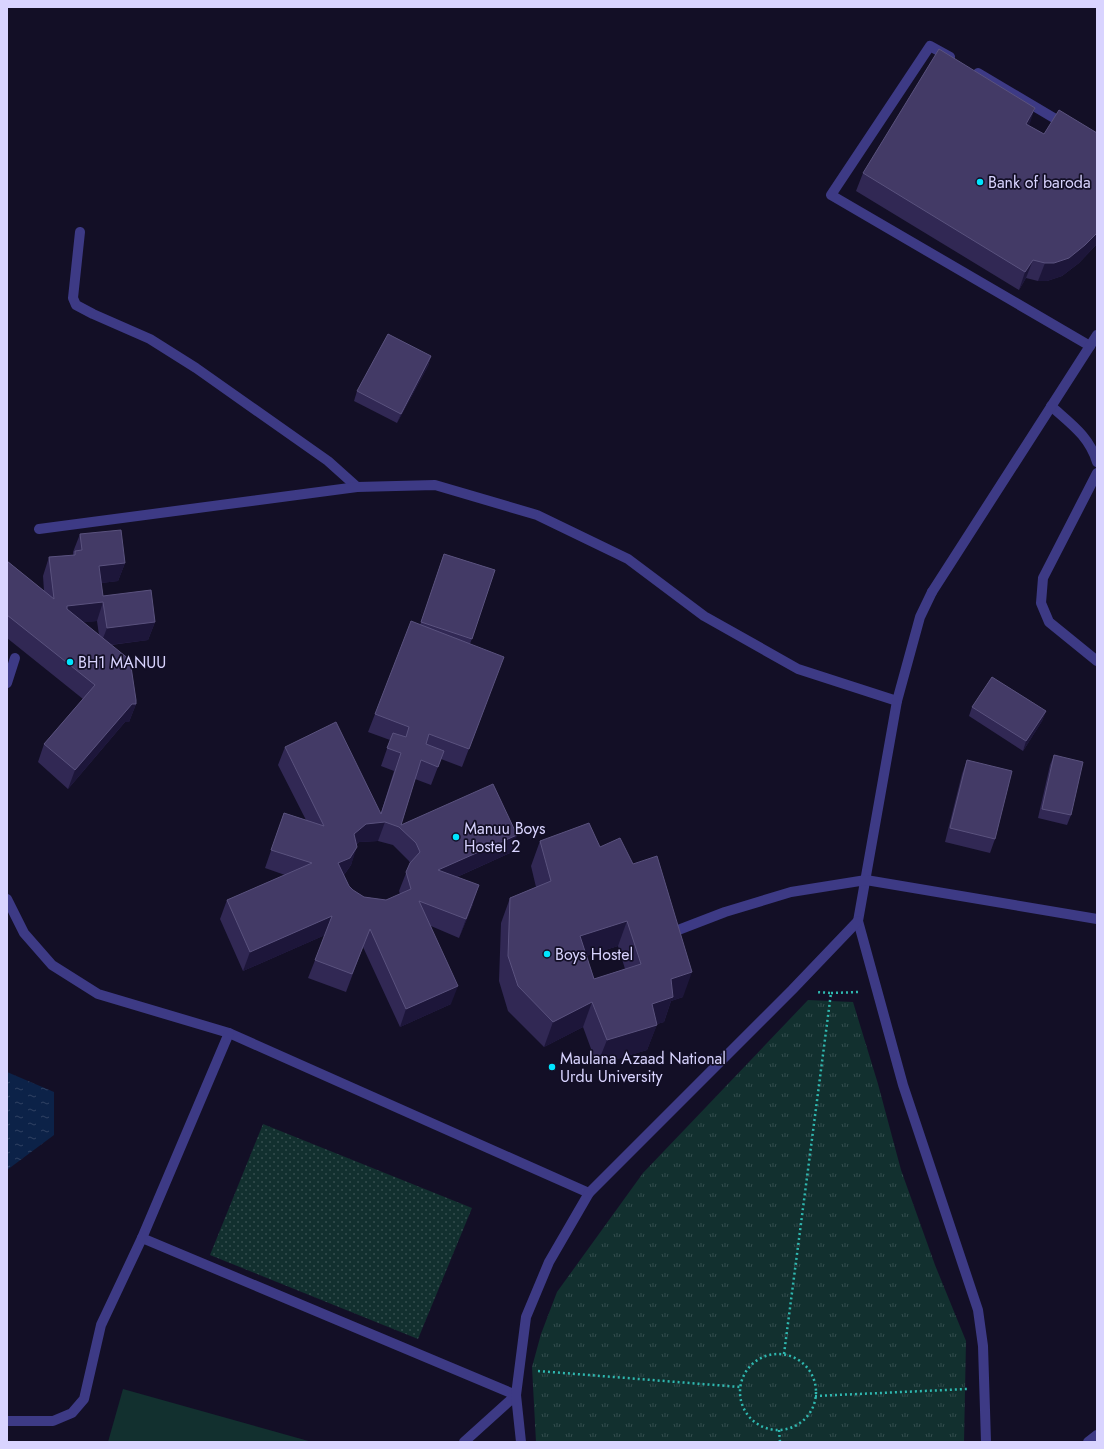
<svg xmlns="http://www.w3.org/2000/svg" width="1104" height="1449" viewBox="0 0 1104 1449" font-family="Jost,sans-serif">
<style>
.grass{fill:url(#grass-tufts)}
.park{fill:url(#park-dots)}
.pitch{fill:#12302f}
.water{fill:url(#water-ripples)}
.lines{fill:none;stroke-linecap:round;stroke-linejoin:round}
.path{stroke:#2fb8b0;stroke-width:2.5;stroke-dasharray:2 3;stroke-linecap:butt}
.lane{stroke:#3d3a85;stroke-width:10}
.street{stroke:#3d3a85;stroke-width:10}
.wall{fill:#312854;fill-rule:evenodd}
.shaded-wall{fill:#1d163a}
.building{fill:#433a66;stroke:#5a527e;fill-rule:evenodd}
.poi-dot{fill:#00e5ff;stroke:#130f26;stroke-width:1.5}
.labels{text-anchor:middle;stroke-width:3.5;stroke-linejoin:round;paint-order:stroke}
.poi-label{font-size:16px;fill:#d9d4ff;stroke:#130f26;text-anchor:start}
</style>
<defs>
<pattern id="grass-tufts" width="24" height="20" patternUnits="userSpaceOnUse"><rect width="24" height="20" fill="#12302f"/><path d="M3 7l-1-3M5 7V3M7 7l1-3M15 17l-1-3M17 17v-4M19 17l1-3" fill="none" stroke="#344d4e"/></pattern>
<pattern id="park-dots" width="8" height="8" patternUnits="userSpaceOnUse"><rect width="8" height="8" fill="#12302f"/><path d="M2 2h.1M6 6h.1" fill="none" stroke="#344d4e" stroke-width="1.8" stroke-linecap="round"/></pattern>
<pattern id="water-ripples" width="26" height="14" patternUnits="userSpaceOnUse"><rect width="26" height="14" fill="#0c2248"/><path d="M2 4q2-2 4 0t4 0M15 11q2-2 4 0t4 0" fill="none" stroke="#2f4163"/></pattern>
</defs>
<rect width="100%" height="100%" fill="#130f26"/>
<polygon class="grass" points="808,1000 853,1002 878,1084 901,1170 935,1265 966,1341 964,1442 536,1442 532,1367 541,1334 557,1292 643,1173"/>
<polygon class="park" points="263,1124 472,1208 418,1339 210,1255"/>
<polygon class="pitch" points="123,1389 312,1442 108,1442"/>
<polygon class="water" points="7,1072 54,1092 54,1135 7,1170"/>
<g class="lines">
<g class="path">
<polyline points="831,993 859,992"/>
<polyline points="784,1354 831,993 816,992"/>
<circle cx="778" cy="1392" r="38"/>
<polyline points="538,1371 740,1387"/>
<polyline points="815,1396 967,1389"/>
<polyline points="779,1430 780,1442"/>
</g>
<g class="lane">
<polyline points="950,57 930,46 831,195 1090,346"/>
<polyline points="978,73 1064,124"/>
<polyline points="80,232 73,298 76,305 93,314 150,339 196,368 328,461 357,487"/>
<path d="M1051,406c20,18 38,30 46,56"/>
<polyline points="1097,473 1043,578 1041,603 1049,622 1097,661"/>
<polyline points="39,529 357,487 435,485 537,515 628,559 704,616 798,669 897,701"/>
<polyline points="932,592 920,617 897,701 858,921 903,1085 978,1310 983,1346 986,1442"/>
<polyline points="7,683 15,658"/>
<polyline points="7,899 24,933 52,965 98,994 229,1033 589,1193"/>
<polyline points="673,932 725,912 791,892 866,880 1097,919"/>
<polyline points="142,1238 516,1395 464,1442"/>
<polyline points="7,1421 53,1421 72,1413 84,1399 101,1325 142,1238 229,1033"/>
<polyline points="521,1442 516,1395 526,1317 549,1262 589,1193 792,990 858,921"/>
<polyline points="1088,1442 1097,1435"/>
</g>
<polyline class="street" points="932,592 1097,335"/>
</g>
<g class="wall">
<polygon points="1029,126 1044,134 1097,133 1097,244 1079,263 1062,276 1047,281 1038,281 1026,278 1019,290 856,191 863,173"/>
<polygon points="431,356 428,366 397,423 354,401 357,391"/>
<path d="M80,534l45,29 -7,18 -17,2 2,13 52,26 -7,18 -37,5 25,59 -7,18h-4l-57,67 -30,-27 6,-18 39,-45 -76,-61v-77l37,30 -1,-15 6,-19 24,-2v-3zM97,621l2,14 -16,-13z"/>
<path d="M444,554l51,16 -25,74 27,31 -35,92 -21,-8 -10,26 -16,-6 -14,46 116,10 -7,18 -53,24 16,27 -14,34 -28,-12 20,78 -51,23 -37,-80 -17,45 -38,-14 17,-43 -82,36 -23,-52 7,-19 58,-25 -20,-7 19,-55 22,7 -28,-55 7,-18 96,66 13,-42 -13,-5 9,-26 -22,-8 7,-18 45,-89zM378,841l15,4 16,16 1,2 -11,28 1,3 -14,6 -22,-3 -11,-7 -4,-4 -5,-11 7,-10 6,-21 2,-2z"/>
<polygon points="972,707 1046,711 1042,721 1023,751 969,716"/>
<polygon points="1054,755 1071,815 1067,825 1038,818 1050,765"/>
<polygon points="967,760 995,839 990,853 945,842 962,774"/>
<path d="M540,841l60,6 83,150 -12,4 -7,21 -7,2 -10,26 -50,15 -14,-38 -39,20 -36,-36 -9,-30 2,-58 9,-25 26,-11 -5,-21zM618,946l7,23 -31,10 -8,-23z"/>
</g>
<g class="shaded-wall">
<polygon points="1035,108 1029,126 1026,124"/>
<polygon points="1097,233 1097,244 1079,263 1062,276 1047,281 1038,281 1045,263"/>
<polygon points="1033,260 1026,278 1019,290 1025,272"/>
<polygon points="431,356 428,366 397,423 401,414"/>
<polygon points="125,563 118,581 93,584 99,566"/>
<polygon points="103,602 97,621 60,625 67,606"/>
<polygon points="155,622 148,640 100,646 107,628"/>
<polygon points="132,704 136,704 129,722 125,722 68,789 75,770"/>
<polygon points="1046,711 1042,721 1023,751 1026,741"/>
<polygon points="385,822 378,841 359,842 347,852 354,834 366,824"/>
<polygon points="517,835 510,853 432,888 438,870"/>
<polygon points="357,847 351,865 343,876 338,863"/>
<polygon points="479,885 473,904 459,938 466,919"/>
<polygon points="332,916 325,935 243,971 250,952"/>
<polygon points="627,921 618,946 570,961 580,936"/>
<polygon points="692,972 683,997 671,1001 664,1022 647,1027 657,1025 647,1050 597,1065 607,1040 652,1004 671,979"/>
<polygon points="458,986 451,1004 400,1027 406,1009"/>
<polygon points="592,1002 583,1027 544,1047 553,1022"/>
</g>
<g class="building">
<polygon points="939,49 1035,108 1026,124 1044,134 1059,110 1097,133 1097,233 1085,245 1069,258 1054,263 1045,263 1033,260 1025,272 863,173"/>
<polygon points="388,334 431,356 401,414 357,391"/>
<polygon points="121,530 125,563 99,566 103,596 151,590 155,622 107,628 103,602 67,606 67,609 130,660 136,700 136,704 132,704 75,770 44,744 95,685 7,615 7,561 54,599 49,557 75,555 75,551 82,550 80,534"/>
<polygon points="444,554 495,570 472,639 421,622"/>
<path d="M411,621l93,36 -35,92 -40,-15 -3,10 18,7 -6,16 -17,-7 -20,65 92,-41 24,51 -79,35 41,15 -13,34 -47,-18 39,85 -52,23 -36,-80 -18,45 -37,-14 17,-44 -82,36 -23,-52 85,-37 -41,-13 13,-37 40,13 -39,-79 51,-25 45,92 20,-61 -14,-5 6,-15 13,4 3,-10 -34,-13zM385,822l14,5 17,16 4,9 -10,11 -4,9 5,17 -25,11 -22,-3 -11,-7 -4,-4 -11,-23 12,-5 7,-11 -3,-13 12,-10z"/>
<polygon points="992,677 1046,711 1026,741 972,707"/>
<polygon points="1054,755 1083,762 1071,815 1042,809"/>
<polygon points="967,760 1012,771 995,839 950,828"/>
<path d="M589,823l11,24 20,-9 13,26 24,-8 35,116 -21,7 2,18 -21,7 5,21 -50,15 -15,-38 -39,20 -35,-36 -10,-30 2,-58 41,-17 -11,-40zM627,921l14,43 -47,15 -14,-43z"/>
</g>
<g class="poi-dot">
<circle cx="980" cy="182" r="4"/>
<circle cx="70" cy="662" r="4"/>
<circle cx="456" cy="837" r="4"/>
<circle cx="547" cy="954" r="4"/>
<circle cx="552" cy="1067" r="4"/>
</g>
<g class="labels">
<g class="poi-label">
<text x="988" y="188">Bank of baroda</text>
<text x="78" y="668">BH1 MANUU</text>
<text x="464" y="834">Manuu Boys<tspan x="464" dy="18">Hostel 2</tspan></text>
<text x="555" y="960">Boys Hostel</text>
<text x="560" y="1064">Maulana Azaad National<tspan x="560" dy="18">Urdu University</tspan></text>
</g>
</g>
<rect width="1104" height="1449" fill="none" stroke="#d9d4ff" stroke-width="16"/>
</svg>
